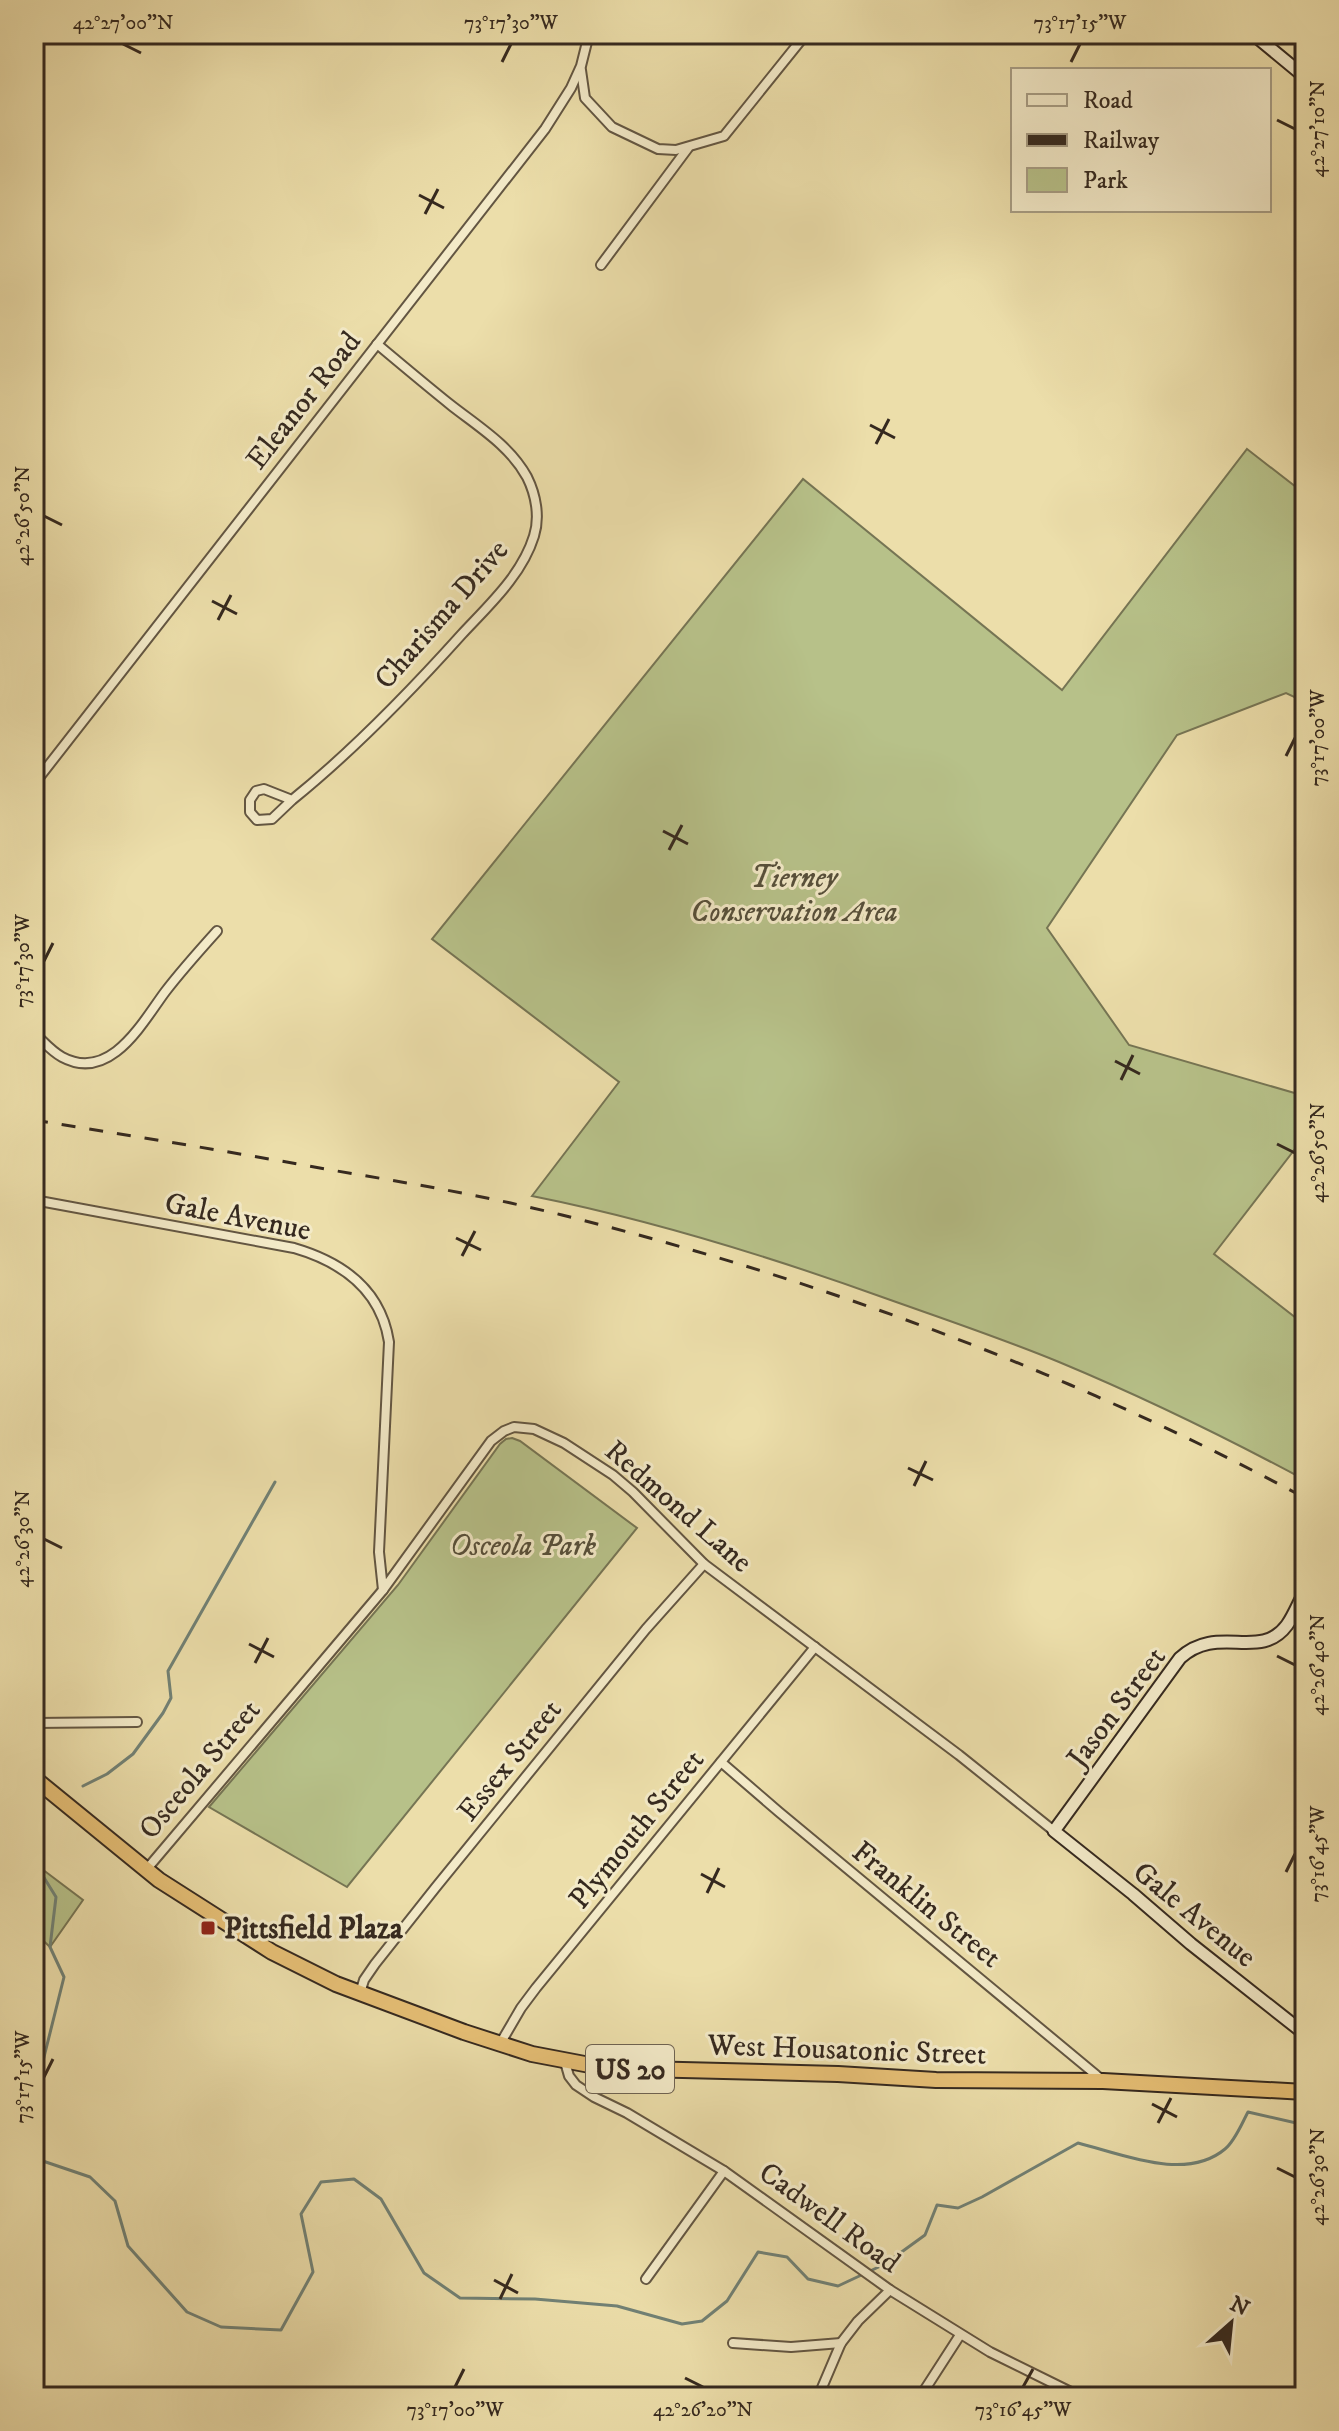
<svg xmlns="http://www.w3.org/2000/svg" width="1339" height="2431" viewBox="0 0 1339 2431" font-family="'IM FELL DW Pica',serif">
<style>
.green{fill:#b7c189;stroke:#767554;stroke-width:2}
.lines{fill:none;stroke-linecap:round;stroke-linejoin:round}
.stream{stroke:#718175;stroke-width:3}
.street-casing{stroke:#635642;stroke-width:12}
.secondary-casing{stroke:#35291f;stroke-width:15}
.highway-casing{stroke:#35291f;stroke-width:18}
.street{stroke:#f3eac8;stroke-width:8}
.secondary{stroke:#f3eac8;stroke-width:11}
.highway{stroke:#e6bf75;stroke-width:14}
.rail{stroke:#35291f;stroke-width:3;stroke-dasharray:14 14;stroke-linecap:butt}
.ticks{fill:none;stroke:#35291f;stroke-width:3}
.poi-dot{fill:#8f2418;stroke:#f3eac8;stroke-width:3}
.labels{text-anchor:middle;stroke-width:6;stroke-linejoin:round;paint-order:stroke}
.shield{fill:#f3eac8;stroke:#6e6352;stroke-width:2}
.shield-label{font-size:28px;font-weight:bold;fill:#35291f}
.street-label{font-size:30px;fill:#35291f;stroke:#f3eac8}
.park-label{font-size:30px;font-style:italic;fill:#564f3a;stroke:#f3eac8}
.poi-label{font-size:30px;font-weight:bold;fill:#35291f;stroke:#f3eac8;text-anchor:start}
.neatline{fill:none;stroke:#35291f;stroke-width:3}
.ticks-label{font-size:20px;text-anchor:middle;fill:#35291f}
</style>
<rect width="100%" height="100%" fill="#ecdeaa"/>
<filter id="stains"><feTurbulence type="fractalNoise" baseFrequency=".0025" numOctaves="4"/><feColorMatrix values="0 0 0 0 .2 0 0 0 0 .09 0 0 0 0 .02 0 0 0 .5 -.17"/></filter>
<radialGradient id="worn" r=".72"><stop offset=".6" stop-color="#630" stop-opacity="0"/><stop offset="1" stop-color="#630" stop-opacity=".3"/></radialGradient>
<g class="green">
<path d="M1247,449l58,45v208l-19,-9 -109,42 -130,193 82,117 176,51v40l-91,118 91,71v155c-80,-43 -162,-83 -246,-118 -58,-24 -118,-44 -177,-65 -114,-41 -230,-77 -350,-101l87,-114 -187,-143 371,-460 259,211z"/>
<polygon points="512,1438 520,1441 637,1528 347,1887 209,1807 398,1585 500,1444 506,1439"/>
<polygon points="34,1863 83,1900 50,1947 34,1932"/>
</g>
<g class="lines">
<g class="stream">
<polyline points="83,1786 107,1774 133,1754 163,1713 171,1698 168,1671 275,1482"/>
<polyline points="34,1807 37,1801"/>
<polyline points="34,1869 43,1876 56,1897 50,1947 64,1977 43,2061 34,2077"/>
<path d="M34,2158l56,19 25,24 13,45 59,66 34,15 60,3 32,-58 -12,-58 20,-32 33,-3 27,20 43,74 36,25 75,1 82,7 65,18 20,-3 25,-20 31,-49 29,5 21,22 30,7 47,-22 40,-29 12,-30 21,3 24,-11 96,-54c44,11 108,39 147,6 10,-8 17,-26 23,-37l57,13"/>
</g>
<defs>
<g id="street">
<polyline points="581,70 585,98 612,127 658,149 676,150 724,136 806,34"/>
<polyline points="601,265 688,148"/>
<polyline points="34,784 545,129 571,88 581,66 589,34"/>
<path d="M292,800l-20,19 -15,1 -7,-8v-12l6,-9 8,-2 28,11c62,-50 117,-107 170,-166 27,-29 60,-59 72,-98 6,-19 2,-41 -7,-59 -17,-31 -48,-50 -75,-71 -25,-20 -50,-41 -75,-62"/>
<path d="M34,1033c9,8 17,18 28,24 48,26 80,-34 103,-65 16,-21 34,-41 52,-61"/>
<path d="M34,1200l260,48c48,14 87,42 95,94l-10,210 4,38 108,-149 13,-10 10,-4 20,2 30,14 49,32 20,17 71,72 255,191 95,76"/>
<polyline points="34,1723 137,1722"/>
<polyline points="721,1762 779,1812 1101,2079"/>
<polyline points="146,1870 383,1590"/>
<polyline points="360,1993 364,1980 375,1964 436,1887 646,1629 704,1564"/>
<polyline points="500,2044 521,2008 536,1988 815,1647"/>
<polyline points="565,2062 569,2076 576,2085 594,2097 627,2113 724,2171 890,2290 990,2352 1081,2397"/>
<polyline points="646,2279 724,2171"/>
<polyline points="733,2343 791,2347 841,2343"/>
<polyline points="818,2397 841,2343 858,2321 890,2290"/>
<polyline points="920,2397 960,2335"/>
</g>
<g id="secondary">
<polyline points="1253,34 1305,77"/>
<path d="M1305,1591c-6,11 -11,24 -18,34 -27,37 -69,-2 -107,33l-126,173 79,63 58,50 114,90"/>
</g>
<polyline id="highway" points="34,1778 159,1880 272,1952 336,1984 464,2032 532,2054 595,2066 642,2069 838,2074 936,2080 1103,2081 1305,2092"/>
</defs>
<use href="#street" class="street-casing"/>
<use href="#secondary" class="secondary-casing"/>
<use href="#highway" class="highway-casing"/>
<use href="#street" class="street"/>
<use href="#secondary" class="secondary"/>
<use href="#highway" class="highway"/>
<path class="rail" d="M34,1120c99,16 198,32 297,50 78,13 155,26 231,45 257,64 509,157 743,283"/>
</g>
<path class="ticks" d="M123,44l18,9M502,62l9,-18M1071,62l9,-18M1277,120l18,9M419,195l25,13M425,214l13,-25M870,425l25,13M876,444l13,-25M44,516l18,9M212,601l25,13M218,620l13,-25M1286,756l9,-18M663,831l25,13M669,850l13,-25M44,961l9,-18M1115,1061l25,13M1121,1080l12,-25M1277,1144l18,9M456,1238l25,12M462,1256l13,-25M908,1468l25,12M914,1486l12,-25M44,1539l18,9M249,1644l25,13M1277,1656l18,9M255,1663l13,-25M1286,1872l9,-18M701,1874l24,13M707,1893l12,-25M44,2077l9,-18M1152,2104l25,13M1158,2123l13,-25M1277,2168l18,9M494,2280l24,13M500,2299l12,-25M685,2378l18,9M455,2387l9,-18M1023,2387l10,-18"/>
<rect class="poi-dot" x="200" y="1920" width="16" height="16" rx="4"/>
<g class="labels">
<rect class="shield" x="586" y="2045" width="88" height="48" rx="6"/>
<g class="shield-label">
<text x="630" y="2079">US 20</text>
</g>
<g class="street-label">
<text transform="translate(303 400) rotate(-52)" y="10">Eleanor Road</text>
<text transform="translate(441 614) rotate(-49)" y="10">Charisma Drive</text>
<text transform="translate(238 1216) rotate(11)" y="10">Gale Avenue</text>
<text transform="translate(679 1506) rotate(41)" y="10">Redmond Lane</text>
<text transform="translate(1116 1707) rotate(-53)" y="10">Jason Street</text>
<text transform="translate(509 1760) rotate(-51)" y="10">Essex Street</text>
<text transform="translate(199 1769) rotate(-50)" y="10">Osceola Street</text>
<text transform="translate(636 1829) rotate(-51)" y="10">Plymouth Street</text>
<text transform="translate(927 1904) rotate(39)" y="10">Franklin Street</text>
<text transform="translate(1195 1914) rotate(39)" y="10">Gale Avenue</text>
<text transform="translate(847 2049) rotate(2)" y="10">West Housatonic Street</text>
<text transform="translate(830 2217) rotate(36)" y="10">Cadwell Road</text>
</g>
<g class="park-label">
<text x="794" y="887">Tierney<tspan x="794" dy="34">Conservation Area</tspan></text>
<text x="523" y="1555">Osceola Park</text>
</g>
<g class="poi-label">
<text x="224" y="1938">Pittsfield Plaza</text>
</g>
</g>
<rect width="1339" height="2431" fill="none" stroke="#ecdeaa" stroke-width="88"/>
<rect x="1011" y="68" width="260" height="144" fill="#f3eac8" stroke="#a79d84" stroke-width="2"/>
<rect x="1027" y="94" width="40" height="12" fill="#f3eac8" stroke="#a79d84" stroke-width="2"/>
<text x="1083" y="108" font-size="24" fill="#35291f">Road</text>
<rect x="1027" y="134" width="40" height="12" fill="#35291f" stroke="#a79d84" stroke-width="2"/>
<text x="1083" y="148" font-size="24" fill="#35291f">Railway</text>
<rect x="1027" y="168" width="40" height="24" fill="#b7c189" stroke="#a79d84" stroke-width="2"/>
<text x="1083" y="188" font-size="24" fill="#35291f">Park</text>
<g transform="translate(1231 2323) rotate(27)" stroke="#f3eac8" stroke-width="6" paint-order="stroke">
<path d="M0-6L14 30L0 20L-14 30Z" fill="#35291f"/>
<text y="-12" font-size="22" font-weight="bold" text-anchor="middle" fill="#35291f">N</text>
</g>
<rect x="44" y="44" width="1251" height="2343" class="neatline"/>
<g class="ticks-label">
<text x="123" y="29">42°27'00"N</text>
<text x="511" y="29">73°17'30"W</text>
<text x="1080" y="29">73°17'15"W</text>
<text transform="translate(1317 129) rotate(-90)" y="7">42°27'10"N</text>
<text transform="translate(22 516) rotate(-90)" y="7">42°26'50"N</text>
<text transform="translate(1317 738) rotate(-90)" y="7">73°17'00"W</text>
<text transform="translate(22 961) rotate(-90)" y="7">73°17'30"W</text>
<text transform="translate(1317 1153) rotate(-90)" y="7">42°26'50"N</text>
<text transform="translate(22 1539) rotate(-90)" y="7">42°26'30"N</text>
<text transform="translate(1317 1665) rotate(-90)" y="7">42°26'40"N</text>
<text transform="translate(1317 1854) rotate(-90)" y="7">73°16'45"W</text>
<text transform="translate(22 2077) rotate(-90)" y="7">73°17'15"W</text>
<text transform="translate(1317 2177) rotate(-90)" y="7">42°26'30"N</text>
<text x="455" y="2416">73°17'00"W</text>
<text x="703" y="2416">42°26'20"N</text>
<text x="1023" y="2416">73°16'45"W</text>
</g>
<rect width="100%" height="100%" filter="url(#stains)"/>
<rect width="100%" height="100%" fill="url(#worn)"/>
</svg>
